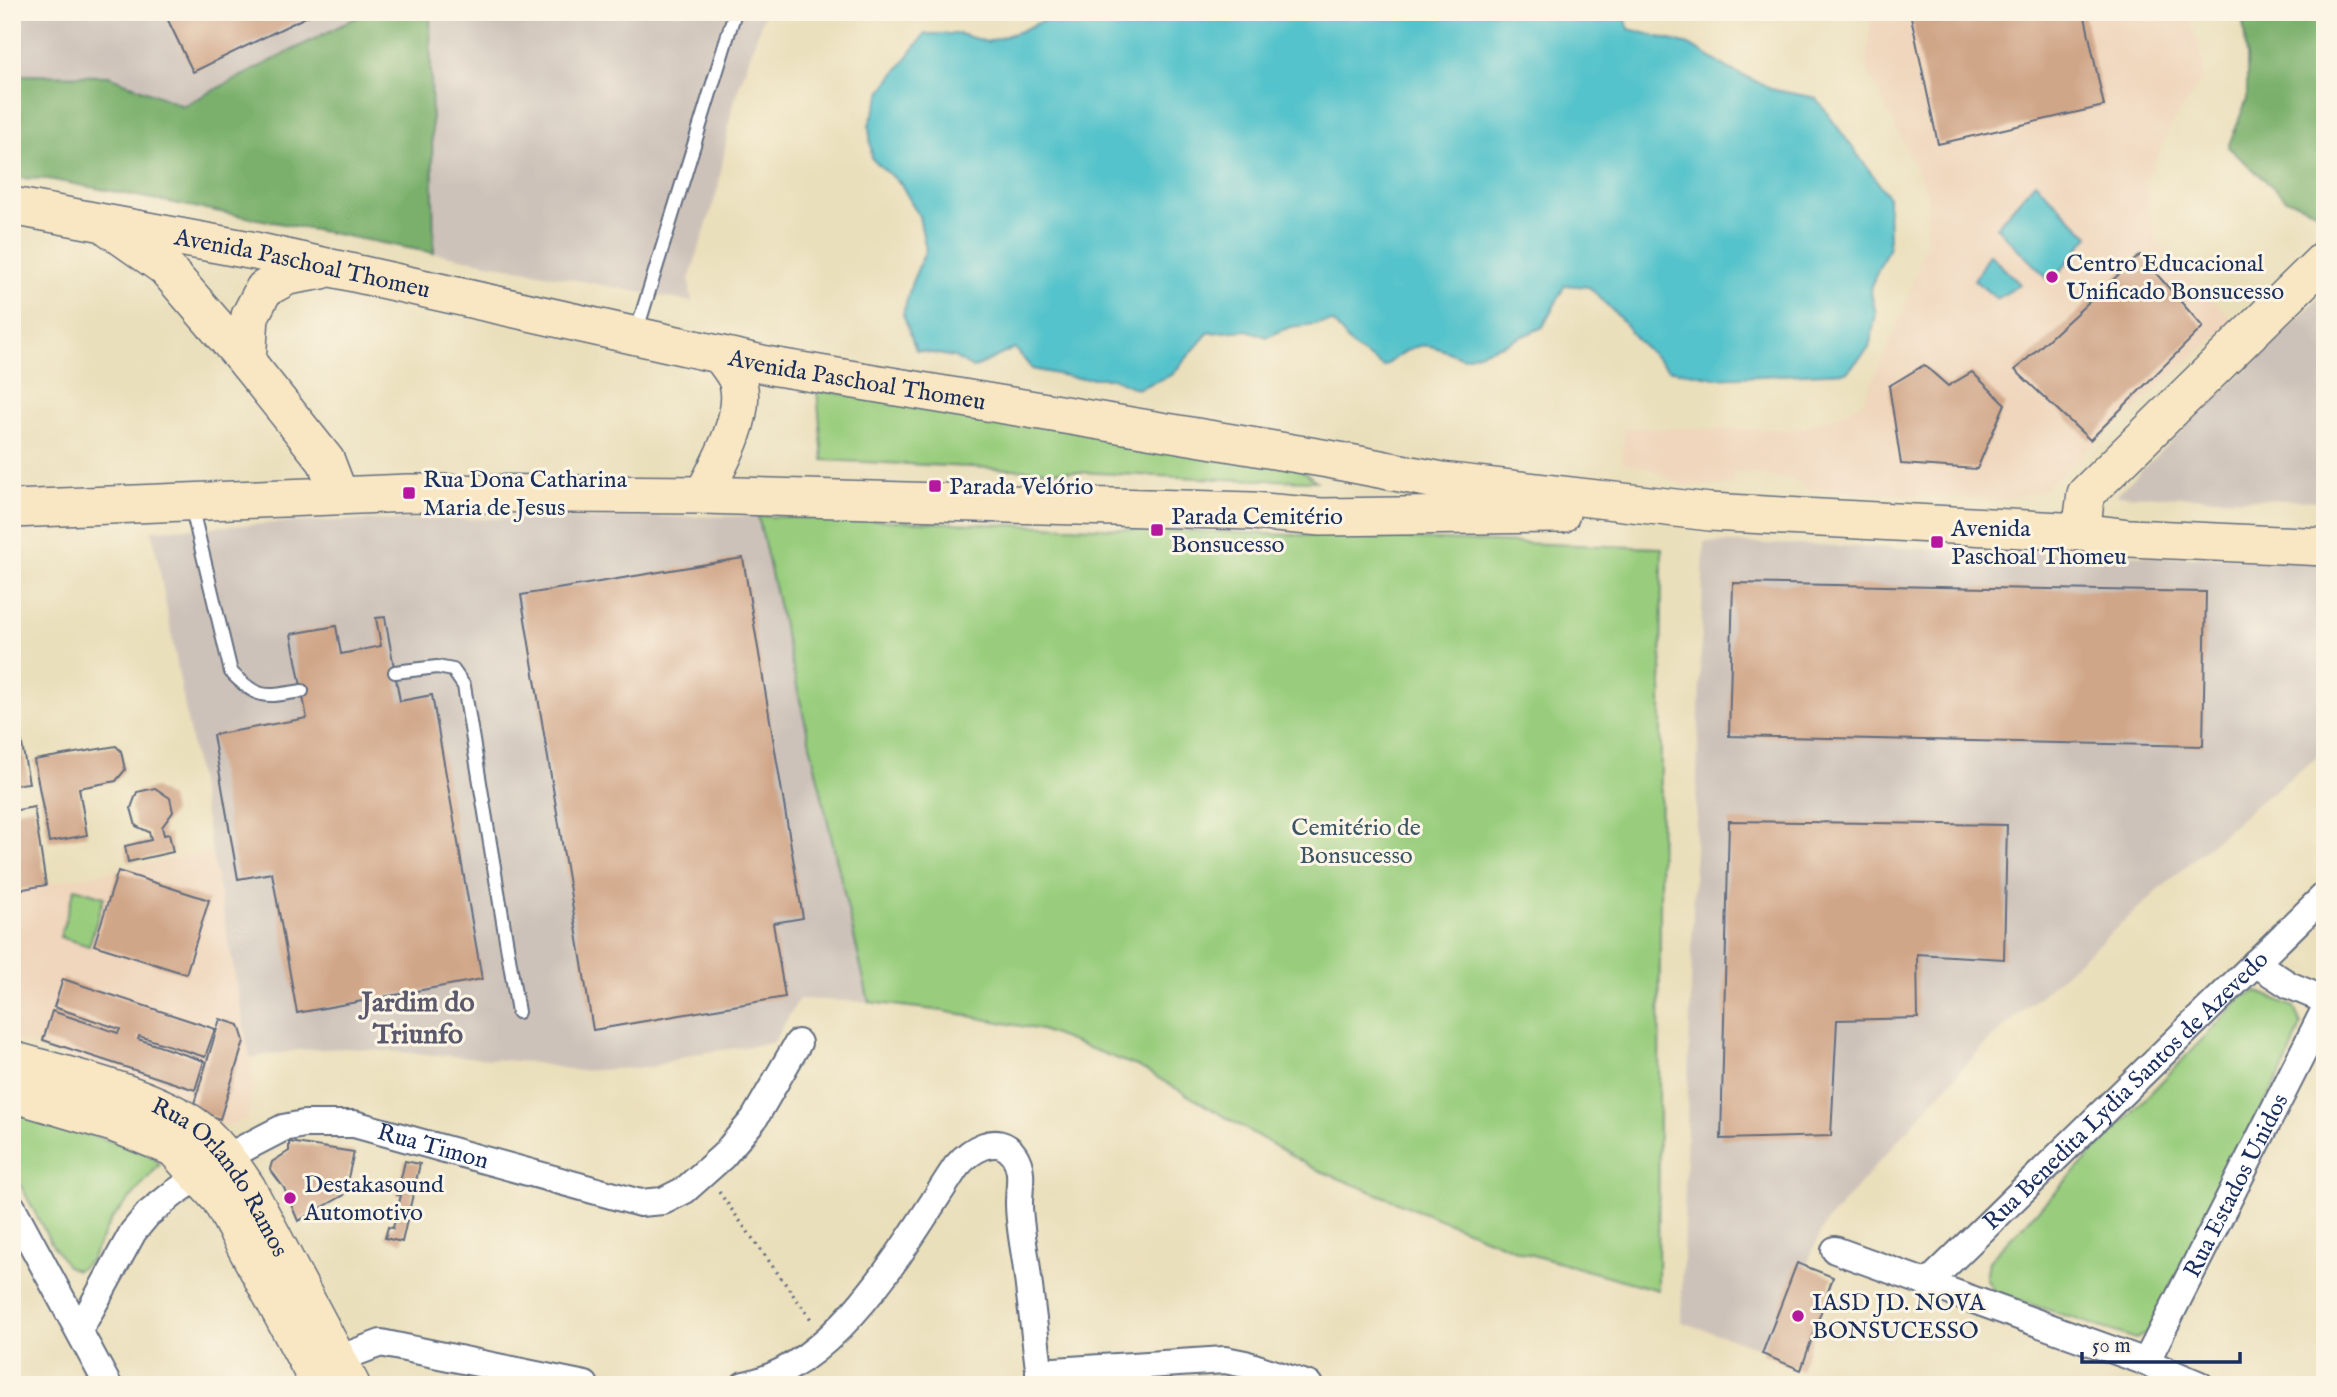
<svg xmlns="http://www.w3.org/2000/svg" width="2337" height="1397" viewBox="0 0 2337 1397" font-family="'IM FELL English',serif">
<style>
.built{fill:#efd6bc}
.industrial{fill:#cdc2b9}
.green{fill:#99cd7d;stroke:#5a7e6e;stroke-width:2}
.forest{fill:#7ab06c;stroke:#4a7065;stroke-width:2}
.water{fill:#55c3cb;stroke:#387994;stroke-width:2}
.building{fill:#d0a688}
.lines{fill:none;stroke-linecap:round;stroke-linejoin:round}
.lane-casing{stroke:#636d7f;stroke-width:16}
.street-casing{stroke:#636d7f;stroke-width:30}
.secondary-casing{stroke:#636d7f;stroke-width:40}
.path{stroke:#636d7f;stroke-width:3.5;stroke-dasharray:2 5;stroke-linecap:butt}
.lane{stroke:#fff;stroke-width:12}
.street{stroke:#fff;stroke-width:26}
.secondary{stroke:#f9e7c3;stroke-width:37}
.poi-dot{fill:#b5179e;stroke:#fcf5e5;stroke-width:2.5}
.labels{text-anchor:middle;stroke-width:6;stroke-linejoin:round;paint-order:stroke}
.poi-label{font-size:24px;fill:#1b2f5e;stroke:#fcf5e5;text-anchor:start}
.street-label{font-size:24px;fill:#1b2f5e;stroke:#fcf5e5}
.park-label{font-size:24px;fill:#3a5666;stroke:#fcf5e5}
.quarter-label{font-size:28px;font-weight:bold;fill:#5a596d;stroke:#fcf5e5}
</style>
<rect width="100%" height="100%" fill="#fcf5e5"/>
<filter id="ink" filterUnits="userSpaceOnUse"><feTurbulence type="fractalNoise" baseFrequency=".0143" numOctaves="2"/><feDisplacementMap in="SourceGraphic" scale="14" xChannelSelector="R" yChannelSelector="G"/><feConvolveMatrix kernelMatrix="1 2 1 2 8 2 1 2 1" color-interpolation-filters="sRGB"/></filter>
<filter id="wash" filterUnits="userSpaceOnUse"><feTurbulence type="fractalNoise" baseFrequency=".00686" numOctaves="4" result="noise"/><feDisplacementMap in="SourceGraphic" scale="28" xChannelSelector="R" yChannelSelector="G"/><feGaussianBlur stdDeviation="1.57" result="paint"/><feColorMatrix in="noise" values="0 0 0 0 0 0 0 0 0 0 0 0 0 0 0 0 0 1.4 0 .05"/><feComposite in="paint" operator="in"/></filter>
<g filter="url(#wash)">
<rect width="100%" height="100%" fill="#eadfbb"/>
<g class="built">
<polygon points="1872,12 2189,12 2204,66 2203,80 2173,122 2147,179 2149,213 2158,243 2233,321 2043,490 2004,500 1811,490 1792,479 1734,472 1732,485 1683,486 1651,469 1622,462 1624,428 1794,430 1830,419 1863,402 1904,310 1926,240 1928,194 1866,66"/>
<polygon points="212,851 253,1077 248,1120 221,1127 52,1052 12,1039 12,891"/>
</g>
<g class="industrial">
<polygon points="12,12 367,12 183,107 109,76 12,75"/>
<polygon points="430,12 765,12 732,107 718,189 689,280 692,302 434,253"/>
<polygon points="2325,292 2325,501 2116,495"/>
<polygon points="758,516 869,1002 799,999 773,1043 693,1054 651,1067 579,1071 529,1062 348,1048 299,1050 250,1058 152,530 316,521"/>
<polygon points="1704,542 2325,561 2325,751 2252,808 1983,1046 1899,1139 1824,1225 1769,1351 1681,1322"/>
</g>
<g class="green">
<polygon points="817,390 1293,463 1316,481 1222,479 823,460"/>
<polygon points="758,516 1662,548 1658,1290 1521,1252 1313,1168 1139,1067 1041,1030 943,1011 869,1002"/>
<polygon points="75,888 104,897 89,946 60,937"/>
<polygon points="2256,991 2294,1007 2301,1025 2290,1055 2147,1333 2136,1339 1994,1292 1986,1278 1989,1261 2243,997"/>
<polygon points="12,1110 146,1152 160,1164 111,1220 90,1261 77,1270 67,1266 50,1241 12,1169"/>
</g>
<g class="forest">
<polygon points="367,12 430,12 434,253 48,179 12,178 12,75 109,76 183,106"/>
<polygon points="2242,12 2325,12 2325,215 2286,199 2228,147 2247,99 2247,56"/>
</g>
<g class="water">
<path d="M1068,12h555l6,17 60,16 44,26 42,19 41,8 72,98 1,50 -19,42 6,26 -7,34 -22,24 -131,6 -48,-9 -29,-27 -20,-25 -30,-30 -24,-2 -22,42 -38,17 -42,14c-41,-17 -44,-19 -79,9l-31,-20 -20,-25 -43,5 -23,10 -20,-7 -39,3 -36,42 -35,14 -25,-11h-36l-44,-9 -17,-21 -42,20 -19,-11 -38,-7 -13,-36 9,-32 14,-32 -7,-34 -18,-32 -29,-25 -3,-34 14,-36 42,-55h35l27,8 34,-11 31,-15z"/>
<polygon points="2035,182 2089,236 2051,282 1996,227"/>
<polygon points="1989,254 2020,284 1997,299 1974,280"/>
</g>
<g id="blocks">
<g class="building">
<polygon points="164,12 316,12 193,72"/>
<polygon points="1910,12 2084,12 2104,106 1938,144"/>
<polygon points="2140,255 2203,327 2090,440 2015,370"/>
<polygon points="1924,365 1948,386 1972,372 2005,404 1977,469 1901,464 1889,386"/>
<polygon points="743,558 803,918 773,923 785,997 593,1030 521,595"/>
<polygon points="1733,583 2206,592 2203,746 1729,736"/>
<polygon points="385,617 400,701 432,695 482,979 297,1013 272,873 238,879 213,735 307,718 291,634 336,626 341,654 381,646 376,618"/>
<polygon points="12,689 29,783 12,785"/>
<polygon points="116,746 121,751 125,770 116,781 79,788 87,835 49,842 34,760"/>
<polygon points="155,788 170,798 173,812 162,827 164,835 169,834 173,852 128,862 125,846 151,840 149,832 136,826 131,808 137,792"/>
<polygon points="34,807 46,885 12,891 12,811"/>
<polygon points="1729,821 2007,825 2004,959 1917,954 1918,1018 1837,1020 1831,1136 1721,1139"/>
<polygon points="118,871 209,900 186,974 94,945"/>
<polygon points="63,979 215,1029 205,1057 139,1036 138,1039 204,1061 195,1090 43,1040 52,1011 118,1033 120,1029 54,1007"/>
<polygon points="220,1019 239,1025 244,1041 220,1119 192,1110"/>
<polygon points="289,1142 354,1152 344,1195 298,1221 284,1188 270,1169 272,1162 289,1151"/>
<polygon points="405,1161 420,1164 402,1242 385,1238 388,1227 393,1228 401,1195 397,1195"/>
<polygon points="1797,1263 1833,1277 1801,1370 1762,1354"/>
</g>
</g>
</g>
<g filter="url(#ink)">
<use href="#blocks" fill-opacity="0" stroke="#636d7f" stroke-width="2"/>
<g class="lines">
<defs>
<g id="lane">
<polyline points="636,333 735,12"/>
<path d="M191,505l40,167c27,28 34,25 71,19"/>
<polyline points="395,672 437,667 453,670 464,686 518,1012"/>
</g>
<g id="street">
<polyline points="2255,963 2289,985 2325,1000"/>
<polyline points="12,1207 108,1385"/>
<polyline points="1835,1250 2146,1362 2200,1385"/>
<path id="s1" d="M1928,1283l397,-388"/>
<path id="s2" d="M80,1329l53,-97 15,-18 25,-20 52,-36 58,-30 21,-4h50l286,79 23,-2 22,-11 38,-34 31,-37 44,-76"/>
<polyline points="338,1359 381,1343 585,1385"/>
<path id="s3" d="M2146,1362l179,-353"/>
<polyline points="1039,1372 1225,1360 1245,1364 1309,1385"/>
<path d="M744,1385c94,-18 163,-144 212,-218 13,-16 42,-36 58,-12 10,15 5,31 5,48 0,19 4,39 7,59 5,41 10,82 15,123"/>
</g>
<g id="secondary">
<path id="s4" d="M12,206l243,45 516,115 557,93 114,22 268,31 371,20 49,6 195,9"/>
<polyline points="111,229 165,267 247,362 326,461 339,495"/>
<polyline points="247,362 250,316 264,289 288,276 322,270"/>
<path d="M703,495c15,-29 44,-78 35,-112 -2,-9 -12,-20 -17,-28"/>
<polyline points="12,509 409,493 703,495 1252,511 1321,517 1561,514"/>
<polyline points="2081,532 2086,494 2325,259"/>
<path id="s5" d="M12,1060c55,16 130,32 178,63 23,15 42,42 57,65l104,197"/>
<polyline points="12,1093 113,1123 174,1148 220,1199 320,1385"/>
</g>
</defs>
<use href="#lane" class="lane-casing"/>
<use href="#street" class="street-casing"/>
<use href="#secondary" class="secondary-casing"/>
<polyline class="path" points="719,1192 813,1322"/>
<use href="#lane" class="lane"/>
<use href="#street" class="street"/>
<use href="#secondary" class="secondary"/>
</g>
</g>
<g class="poi-dot">
<circle cx="2052" cy="277" r="7"/>
<rect x="928" y="479" width="14" height="14" rx="3.5"/>
<rect x="402" y="486" width="14" height="14" rx="3.5"/>
<rect x="1150" y="523" width="14" height="14" rx="3.5"/>
<rect x="1930" y="535" width="14" height="14" rx="3.5"/>
<circle cx="290" cy="1198" r="7"/>
<circle cx="1798" cy="1316" r="7"/>
</g>
<g class="labels">
<g class="poi-label">
<text x="2066" y="271">Centro Educacional<tspan x="2066" dy="28">Unificado Bonsucesso</tspan></text>
<text x="423" y="487">Rua Dona Catharina<tspan x="423" dy="28">Maria de Jesus</tspan></text>
<text x="949" y="494">Parada Velório</text>
<text x="1171" y="524">Parada Cemitério<tspan x="1171" dy="28">Bonsucesso</tspan></text>
<text x="1951" y="536">Avenida<tspan x="1951" dy="28">Paschoal Thomeu</tspan></text>
<text x="304" y="1192">Destakasound<tspan x="304" dy="28">Automotivo</tspan></text>
<text x="1812" y="1310">IASD JD. NOVA<tspan x="1812" dy="28">BONSUCESSO</tspan></text>
</g>
<g class="street-label">
<text dy="8" stroke="none"><textPath href="#s4" startOffset="296">Avenida Paschoal Thomeu</textPath></text>
<text dy="8" stroke="none"><textPath href="#s4" startOffset="863">Avenida Paschoal Thomeu</textPath></text>
<text dy="8" stroke="none"><textPath href="#s1" startOffset="276">Rua Benedita Lydia Santos de Azevedo</textPath></text>
<text dy="8" stroke="none"><textPath href="#s2" startOffset="448">Rua Timon</textPath></text>
<text dy="8" stroke="none"><textPath href="#s5" startOffset="250">Rua Orlando Ramos</textPath></text>
<text dy="8" stroke="none"><textPath href="#s3" startOffset="198">Rua Estados Unidos</textPath></text>
</g>
<g class="park-label">
<text x="1356" y="835">Cemitério de<tspan x="1356" dy="28">Bonsucesso</tspan></text>
</g>
<g class="quarter-label">
<text x="418" y="1011">Jardim do<tspan x="418" dy="32">Triunfo</tspan></text>
</g>
</g>
<rect width="2337" height="1397" fill="none" stroke="#fcf5e5" stroke-width="42"/>
<path d="M2082 1352v10h158v-10" fill="none" stroke="#1b2f5e" stroke-width="3.5"/>
<text x="2092" y="1352" font-size="21" fill="#1b2f5e" stroke="#fcf5e5" stroke-width="5" paint-order="stroke">50 m</text>
</svg>
